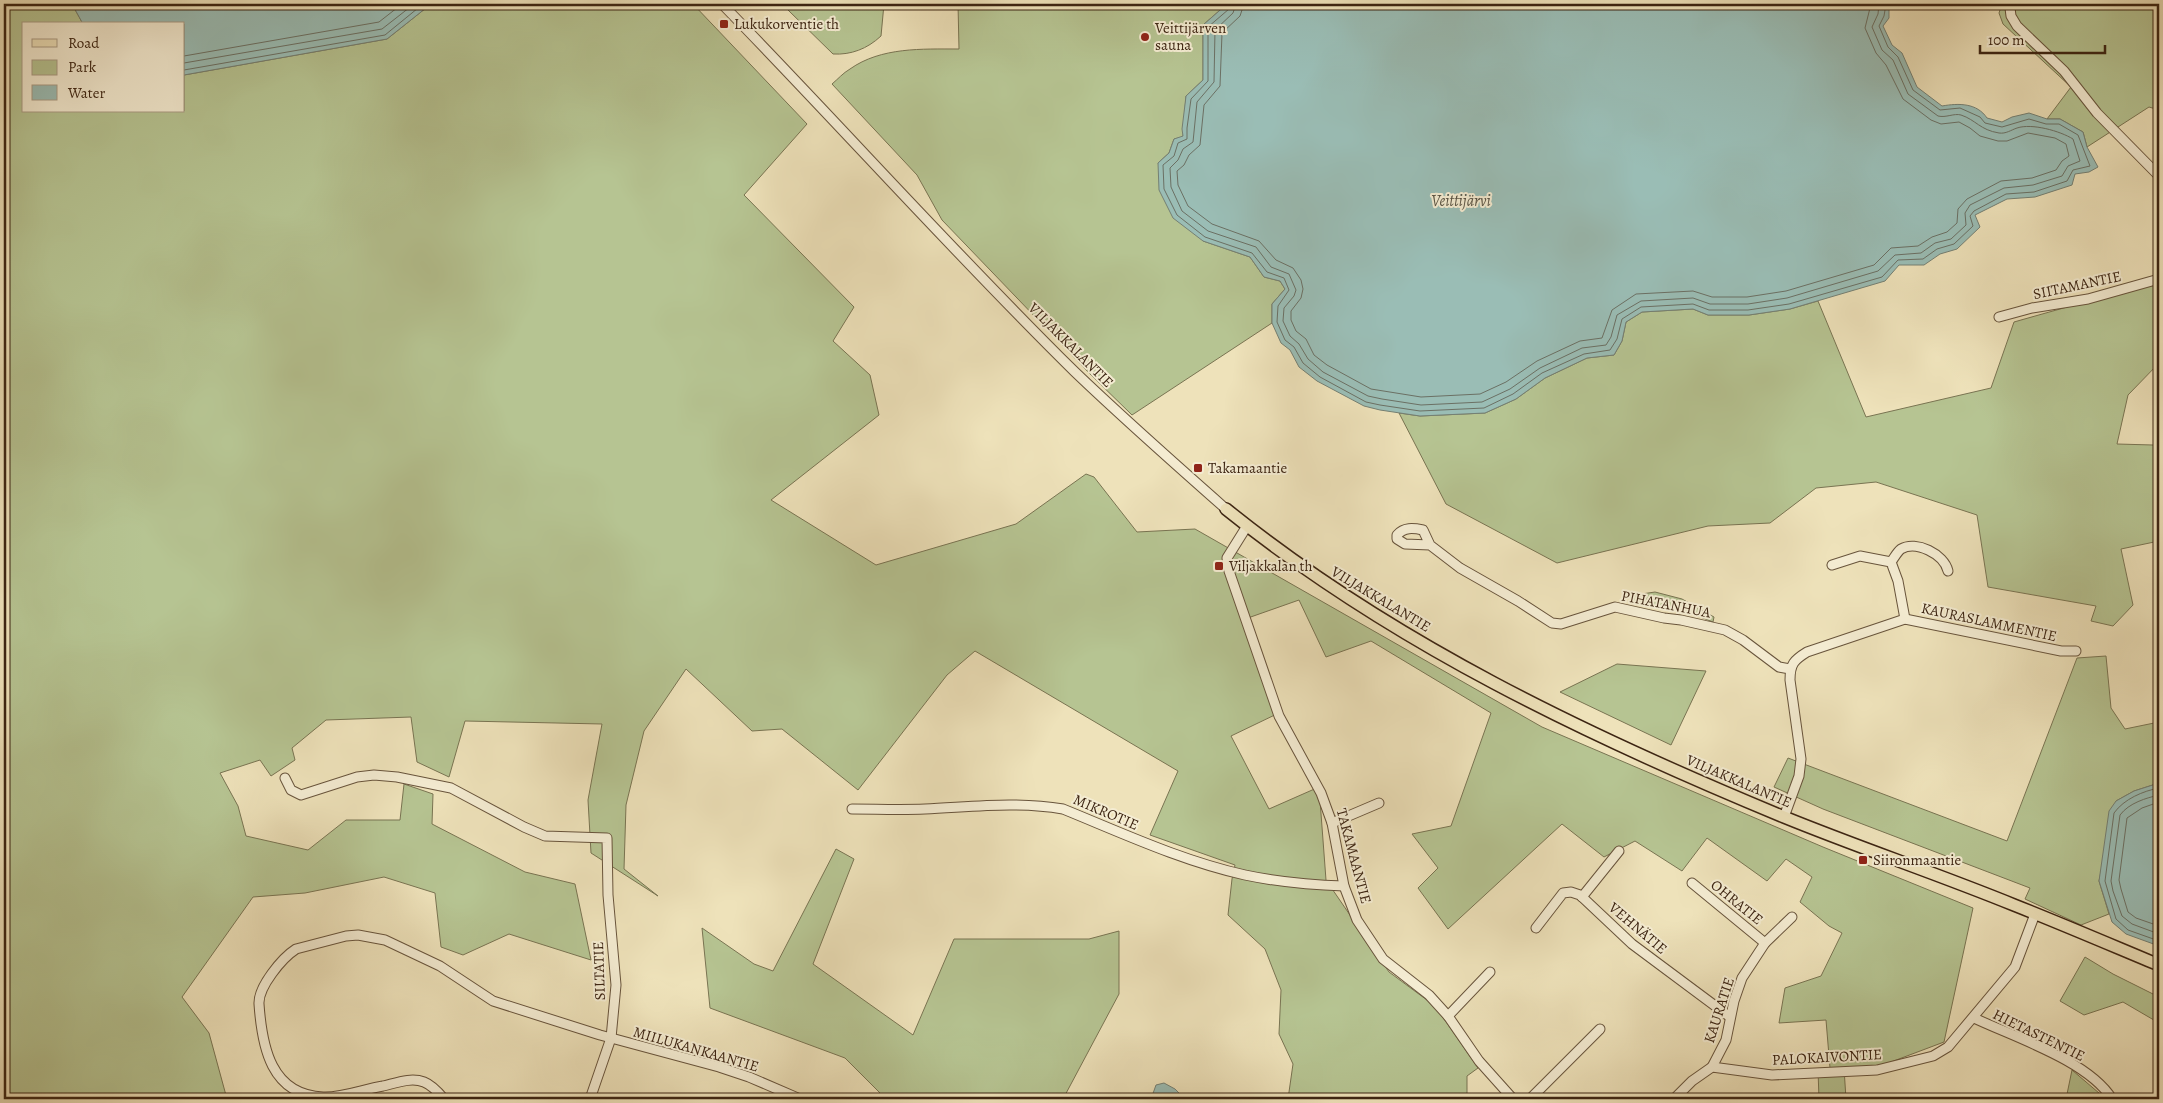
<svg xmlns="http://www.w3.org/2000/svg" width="2163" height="1103" viewBox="0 0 2163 1103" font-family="Alegreya,serif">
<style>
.green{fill:#b6c492;stroke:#797452}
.water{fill:#9abdb5;stroke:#748074}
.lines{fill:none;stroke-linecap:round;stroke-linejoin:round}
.shore{stroke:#6b7064;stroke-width:1}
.minor-casing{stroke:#68543c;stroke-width:11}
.major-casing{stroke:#3c2412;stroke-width:14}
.minor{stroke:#f4ecd2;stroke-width:9}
.major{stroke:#eee2ba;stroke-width:11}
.poi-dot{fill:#8f2418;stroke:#f4ecd2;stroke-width:2}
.labels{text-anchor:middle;stroke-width:4;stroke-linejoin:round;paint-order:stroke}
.poi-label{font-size:15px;fill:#3c2412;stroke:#f4ecd2;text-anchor:start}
.street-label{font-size:15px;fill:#3c2412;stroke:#f4ecd2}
.water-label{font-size:16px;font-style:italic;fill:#585243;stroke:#f4ecd2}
</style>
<rect width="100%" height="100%" fill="#eee2ba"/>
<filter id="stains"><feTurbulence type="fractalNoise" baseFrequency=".004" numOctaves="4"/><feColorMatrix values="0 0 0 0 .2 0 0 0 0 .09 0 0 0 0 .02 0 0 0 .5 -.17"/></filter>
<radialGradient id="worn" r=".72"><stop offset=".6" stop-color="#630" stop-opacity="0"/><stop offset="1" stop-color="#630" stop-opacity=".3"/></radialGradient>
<g class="green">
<polygon points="4,4 72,4 83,24 24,24 24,111 184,111 184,75 387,39 431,4 693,4 807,124 744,195 854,307 833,341 870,375 879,415 771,500 876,565 1016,524 1086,474 1094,477 1137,532 1195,529 1542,727 1823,847 1973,908 1944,1042 1883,1065 1844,1068 1846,1099 1819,1099 1818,1070 1830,1068 1826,1020 1779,1023 1785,988 1821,976 1842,933 1829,926 1800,902 1812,877 1786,859 1767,881 1707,838 1682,871 1635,841 1604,857 1562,824 1448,929 1418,888 1438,868 1412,834 1451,826 1491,713 1371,641 1326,657 1299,600 1245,619 1281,712 1231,736 1269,809 1319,787 1326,880 1389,972 1435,1006 1478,1068 1467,1076 1467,1099 1288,1099 1293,1064 1279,1034 1281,990 1265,949 1228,915 1232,879 1235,865 1150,835 1178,771 975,651 947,675 858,790 782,729 752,731 686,669 644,731 626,805 624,869 658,896 591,853 588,800 602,724 465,721 449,777 417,762 411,717 326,720 292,748 295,760 271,776 260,760 220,773 238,806 246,836 308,850 346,820 400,820 404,784 433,794 432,824 525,872 575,884 591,960 509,934 463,955 441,947 435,893 384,877 305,893 253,897 182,997 209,1033 227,1099 4,1099"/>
<path d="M793,4h91l-3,32c-14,13 -30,19 -48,18l-45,-44z"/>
<path d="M958,4h269l-24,21v55l-17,16 -3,41 -9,2 -5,14 -11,10 45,78 47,16 14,20 16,4 5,8 -13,15v19l-140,92 -41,-40 -149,-155 -25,-45 -85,-91c6,-5 11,-11 18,-15 31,-22 72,-20 109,-20z"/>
<polygon points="2002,4 2159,4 2159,110 2149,107 2087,147 2083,132 2060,119 2047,119 2071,87 2003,24 1999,13"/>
<polygon points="2159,281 2159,363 2128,395 2117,444 2153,445 2159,449 2159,541 2121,549 2133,605 2113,626 2091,621 2096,606 1988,587 1977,515 1876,482 1816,488 1770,523 1708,526 1557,563 1446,504 1399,413 1420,416 1485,413 1516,399 1545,378 1587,358 1614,355 1622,341 1626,322 1642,312 1693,309 1708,315 1749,315 1790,309 1818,301 1866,417 1991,388 2014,322"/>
<polygon points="1655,592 1682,599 1714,617 1713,622 1680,609 1634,602 1632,599 1635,595"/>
<polygon points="2106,656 2111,708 2125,729 2159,722 2159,783 2134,791 2116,801 2099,881 2109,914 2081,925 2025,899 2030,888 1823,809 1774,787 1788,758 2007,841 2077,658"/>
<polygon points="1617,664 1706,671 1671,745 1560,692"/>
<polygon points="836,849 854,859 813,964 913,1035 954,939 1089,939 1119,931 1119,994 1063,1099 886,1099 845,1058 710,1008 702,928 754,964 773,971"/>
<polygon points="2085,957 2113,974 2159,997 2159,1023 2123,1002 2084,1015 2060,1001"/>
<polygon points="2072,1070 2106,1099 2066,1099"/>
</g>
<g class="water">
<polygon points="72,4 431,4 387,39 184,75 184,24 83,24"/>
<path d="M1227,4h668l-6,4v10l-6,8 9,19 10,8 15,34 25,19c17,-3 35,-3 45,12l15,4 10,-5 17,-4 18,6h13l23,13 4,15 11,20 -9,5 -14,2 -3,11 -37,12 -28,2 -32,16 5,12 -23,22 -17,5 -16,11h-25l-14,16 -95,28 -41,6h-41l-15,-6 -51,3 -16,10 -4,19 -8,14 -27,3 -42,20 -29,21 -31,14 -65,3 -40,-6 -16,-4 -47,-25 -18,-14 -9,-17 -9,-7 -9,-20v-19l13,-15 -5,-8 -16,-4 -14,-20 -47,-16 -30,-23 -14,-28 -1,-27 11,-10 5,-14 9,-3 -1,-7 4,-33 17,-16v-55z"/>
<polygon points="2159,783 2159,946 2126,934 2112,922 2099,881 2109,811 2116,801 2134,791"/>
<polygon points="1164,1083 1175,1089 1185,1099 1151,1099 1156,1085"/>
</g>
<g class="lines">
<g class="shore">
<polyline points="1230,4 1229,9 1208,27 1208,81 1191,99 1187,128 1187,139 1178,143 1174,156 1163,165 1164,189 1177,215 1205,237 1252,253 1267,272 1284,278 1289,290 1278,306 1277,322 1285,340 1294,347 1303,363 1320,377 1366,402 1380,405 1420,411 1484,408 1513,394 1542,373 1584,354 1610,350 1617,339 1622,319 1641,307 1693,304 1709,310 1748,310 1789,304 1882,277 1898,260 1923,259 1937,249 1954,244 1973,226 1970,216 1974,211 2006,194 2034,192 2067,181 2073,170 2090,166 2078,135 2059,124 2046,124 2029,119 2002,127 1985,123 1980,117 1960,108 1940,110 1913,90 1898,57 1888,47 1879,26 1884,16 1886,4"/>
<path d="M1236,4l-3,9 -18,17 -1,52 -17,20 -4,40 -10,7 -5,11 -8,8 1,19 11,24 26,20 48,16 15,20 18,7 7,16 -2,6 -10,12 -1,13 7,15 9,8 9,15 15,13 45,24 14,3 39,6 61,-3 28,-13 30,-21 42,-20 24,-3 5,-8 6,-22 24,-14 52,-3 17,6h38l39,-6 91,-27 17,-16 26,-2 14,-10 16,-4 15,-14 -1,-12 5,-8 34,-17 29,-3 29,-9 6,-10 12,-5 -7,-22c-13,-8 -41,-16 -56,-11 -6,2 -11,6 -18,5 -19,-3 -23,-13 -38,-18 -7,-2 -15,3 -23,1l-30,-22 -15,-34 -11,-10 -10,-23 6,-13 1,-10"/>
<polyline points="1244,4 1240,16 1222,33 1220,86 1204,105 1200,145 1189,155 1184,165 1177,171 1178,185 1188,206 1212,224 1259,241 1276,260 1293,268 1301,280 1303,289 1301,298 1291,311 1291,320 1296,331 1306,339 1314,355 1327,365 1371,389 1421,397 1480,394 1506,382 1537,361 1580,341 1602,338 1612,310 1636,294 1693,291 1712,297 1747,297 1786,291 1874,265 1891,248 1918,246 1932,237 1947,232 1957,223 1958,209 1967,199 2001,181 2032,178 2056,170 2062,161 2069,156 2066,144 2055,138 2028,133 2007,141 1998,141 1980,136 1970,128 1959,122 1941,124 1931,120 1903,99 1886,65 1876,53 1865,28 1871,4"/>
<polyline points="184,56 379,22 402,4"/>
<polyline points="184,63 382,29 414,4"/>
<polyline points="184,70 385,35 423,4"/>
<path d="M2159,788c-16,3 -35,11 -45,25l-9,68 11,38 12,11 31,11"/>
<path d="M2159,795c-13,3 -30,8 -39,20l-9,66 2,10 9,25 10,8 27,10"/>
<polyline points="2159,802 2142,808 2127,818 2119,880 2121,889 2128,912 2136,918 2159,926"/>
</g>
<defs>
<g id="minor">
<path d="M722,4c119,122 232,249 353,368 49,47 100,92 151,137"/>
<polyline points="2010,8 2011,16 2017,26 2064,71 2097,113 2159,176"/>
<polyline points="1999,317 2032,308 2088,299 2159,279"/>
<polyline points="1247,526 1227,558 1229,571 1279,716 1321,793 1332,823 1344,886 1357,920 1383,959 1429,995 1448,1016 1479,1061 1513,1099"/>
<path d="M1430,545l-7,-15c-10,-2 -19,-3 -26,5v4l8,5 25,1 30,23 58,33 34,22 9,1 54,-17 49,11 17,2 44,10 18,10 36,27 11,2"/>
<path d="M1891,562c3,-4 6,-10 10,-13 15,-9 43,5 47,22"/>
<polyline points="1832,565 1860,556 1891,562 1898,581 1905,619"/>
<polyline points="285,778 291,790 301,795 357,777 374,775 397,777 451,788 524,827 545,836 607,838 608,895 616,985 611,1038 590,1099"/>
<path d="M852,809c24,0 48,1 73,0 46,-2 92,-8 138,0 59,24 119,52 182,66 33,7 66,10 99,11"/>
<path d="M1784,817l15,-41 2,-17 -11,-79c0,-16 4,-20 17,-28l98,-33 156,32h15"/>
<polyline points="1332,823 1379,803"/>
<polyline points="1692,883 1765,943"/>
<polyline points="1582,897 1619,851"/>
<polyline points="1536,928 1563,893 1571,892 1580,895 1632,944 1730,1017"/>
<polyline points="1448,1016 1490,972"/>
<path d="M1974,1018c40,19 115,43 138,81"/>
<polyline points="1712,1067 1726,1040 1734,1001 1742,978 1765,943 1792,917"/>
<path d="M444,1099c-5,-6 -12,-14 -20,-17 -13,-5 -28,1 -41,4 -19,3 -41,12 -60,11 -52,-2 -61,-50 -64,-93 -1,-17 23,-46 37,-55l50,-13 12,-1 27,5 55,26 53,35 107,34 119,32 30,10 51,22"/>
<polyline points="1530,1099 1600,1029"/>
<polyline points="1674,1099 1692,1081 1712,1067 1772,1075 1877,1070 1933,1056 1948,1047 2015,967 2035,914"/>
</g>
<path id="major" d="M1226,509c166,134 362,227 558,308 76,31 154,57 230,88 48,19 97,40 145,60"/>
</defs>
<use href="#minor" class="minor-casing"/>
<use href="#major" class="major-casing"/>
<use href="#minor" class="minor"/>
<use href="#major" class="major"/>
</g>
<g class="poi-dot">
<rect x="719" y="19" width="10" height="10" rx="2.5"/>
<circle cx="1145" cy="37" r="5"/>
<rect x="1193" y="463" width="10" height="10" rx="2.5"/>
<rect x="1214" y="561" width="10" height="10" rx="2.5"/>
<rect x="1858" y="855" width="10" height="10" rx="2.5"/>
</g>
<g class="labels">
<g class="poi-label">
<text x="734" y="29">Lukukorventie th</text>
<text x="1155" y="33">Veittijärven<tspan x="1155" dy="17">sauna</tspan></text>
<text x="1208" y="473">Takamaantie</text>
<text x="1229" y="571">Viljakkalan th</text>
<text x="1873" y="865">Siironmaantie</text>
</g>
<g class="street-label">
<text transform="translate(2077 285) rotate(-12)" y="5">SIITAMANTIE</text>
<text transform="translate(1071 345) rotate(45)" y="5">VILJAKKALANTIE</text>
<text transform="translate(1381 599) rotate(31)" y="5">VILJAKKALANTIE</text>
<text transform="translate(1666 604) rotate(11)" y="5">PIHATANHUA</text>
<text transform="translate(1989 622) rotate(12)" y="5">KAURASLAMMENTIE</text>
<text transform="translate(1739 781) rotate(23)" y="5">VILJAKKALANTIE</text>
<text transform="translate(1106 812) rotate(23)" y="5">MIKROTIE</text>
<text transform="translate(1354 856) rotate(75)" y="5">TAKAMAANTIE</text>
<text transform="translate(1737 902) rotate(39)" y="5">OHRATIE</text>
<text transform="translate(1638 928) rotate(40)" y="5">VEHNÄTIE</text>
<text transform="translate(599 971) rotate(-92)" y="5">SILTATIE</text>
<text transform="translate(1719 1010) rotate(-72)" y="5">KAURATIE</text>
<text transform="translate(2039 1035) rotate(26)" y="5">HIETASTENTIE</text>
<text transform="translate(696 1049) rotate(16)" y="5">MIILUKANKAANTIE</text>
<text transform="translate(1827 1057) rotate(-3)" y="5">PALOKAIVONTIE</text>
</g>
<g class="water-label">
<text x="1461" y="206">Veittijärvi</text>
</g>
</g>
<rect width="2163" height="1103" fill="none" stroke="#eee2ba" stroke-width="20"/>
<rect x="5" y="5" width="2153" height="1093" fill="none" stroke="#3c2412" stroke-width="2.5"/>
<rect x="10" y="10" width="2143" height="1083" fill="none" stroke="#3c2412"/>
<rect x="22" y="22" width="162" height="90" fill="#f4ecd2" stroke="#aa9c85"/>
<rect x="32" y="39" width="25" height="8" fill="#eee2ba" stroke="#aa9c85"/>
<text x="68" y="48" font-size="15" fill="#3c2412">Road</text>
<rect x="32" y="60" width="25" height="15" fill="#b6c492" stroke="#aa9c85"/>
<text x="68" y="72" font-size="15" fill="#3c2412">Park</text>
<rect x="32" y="85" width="25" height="15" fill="#9abdb5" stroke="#aa9c85"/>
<text x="68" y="98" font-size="15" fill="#3c2412">Water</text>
<path d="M1980 45v8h125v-8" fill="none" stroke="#3c2412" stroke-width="2.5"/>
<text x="1988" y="45" font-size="15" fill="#3c2412" stroke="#f4ecd2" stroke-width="4" paint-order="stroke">100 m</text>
<rect width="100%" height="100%" filter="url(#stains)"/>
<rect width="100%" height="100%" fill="url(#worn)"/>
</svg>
